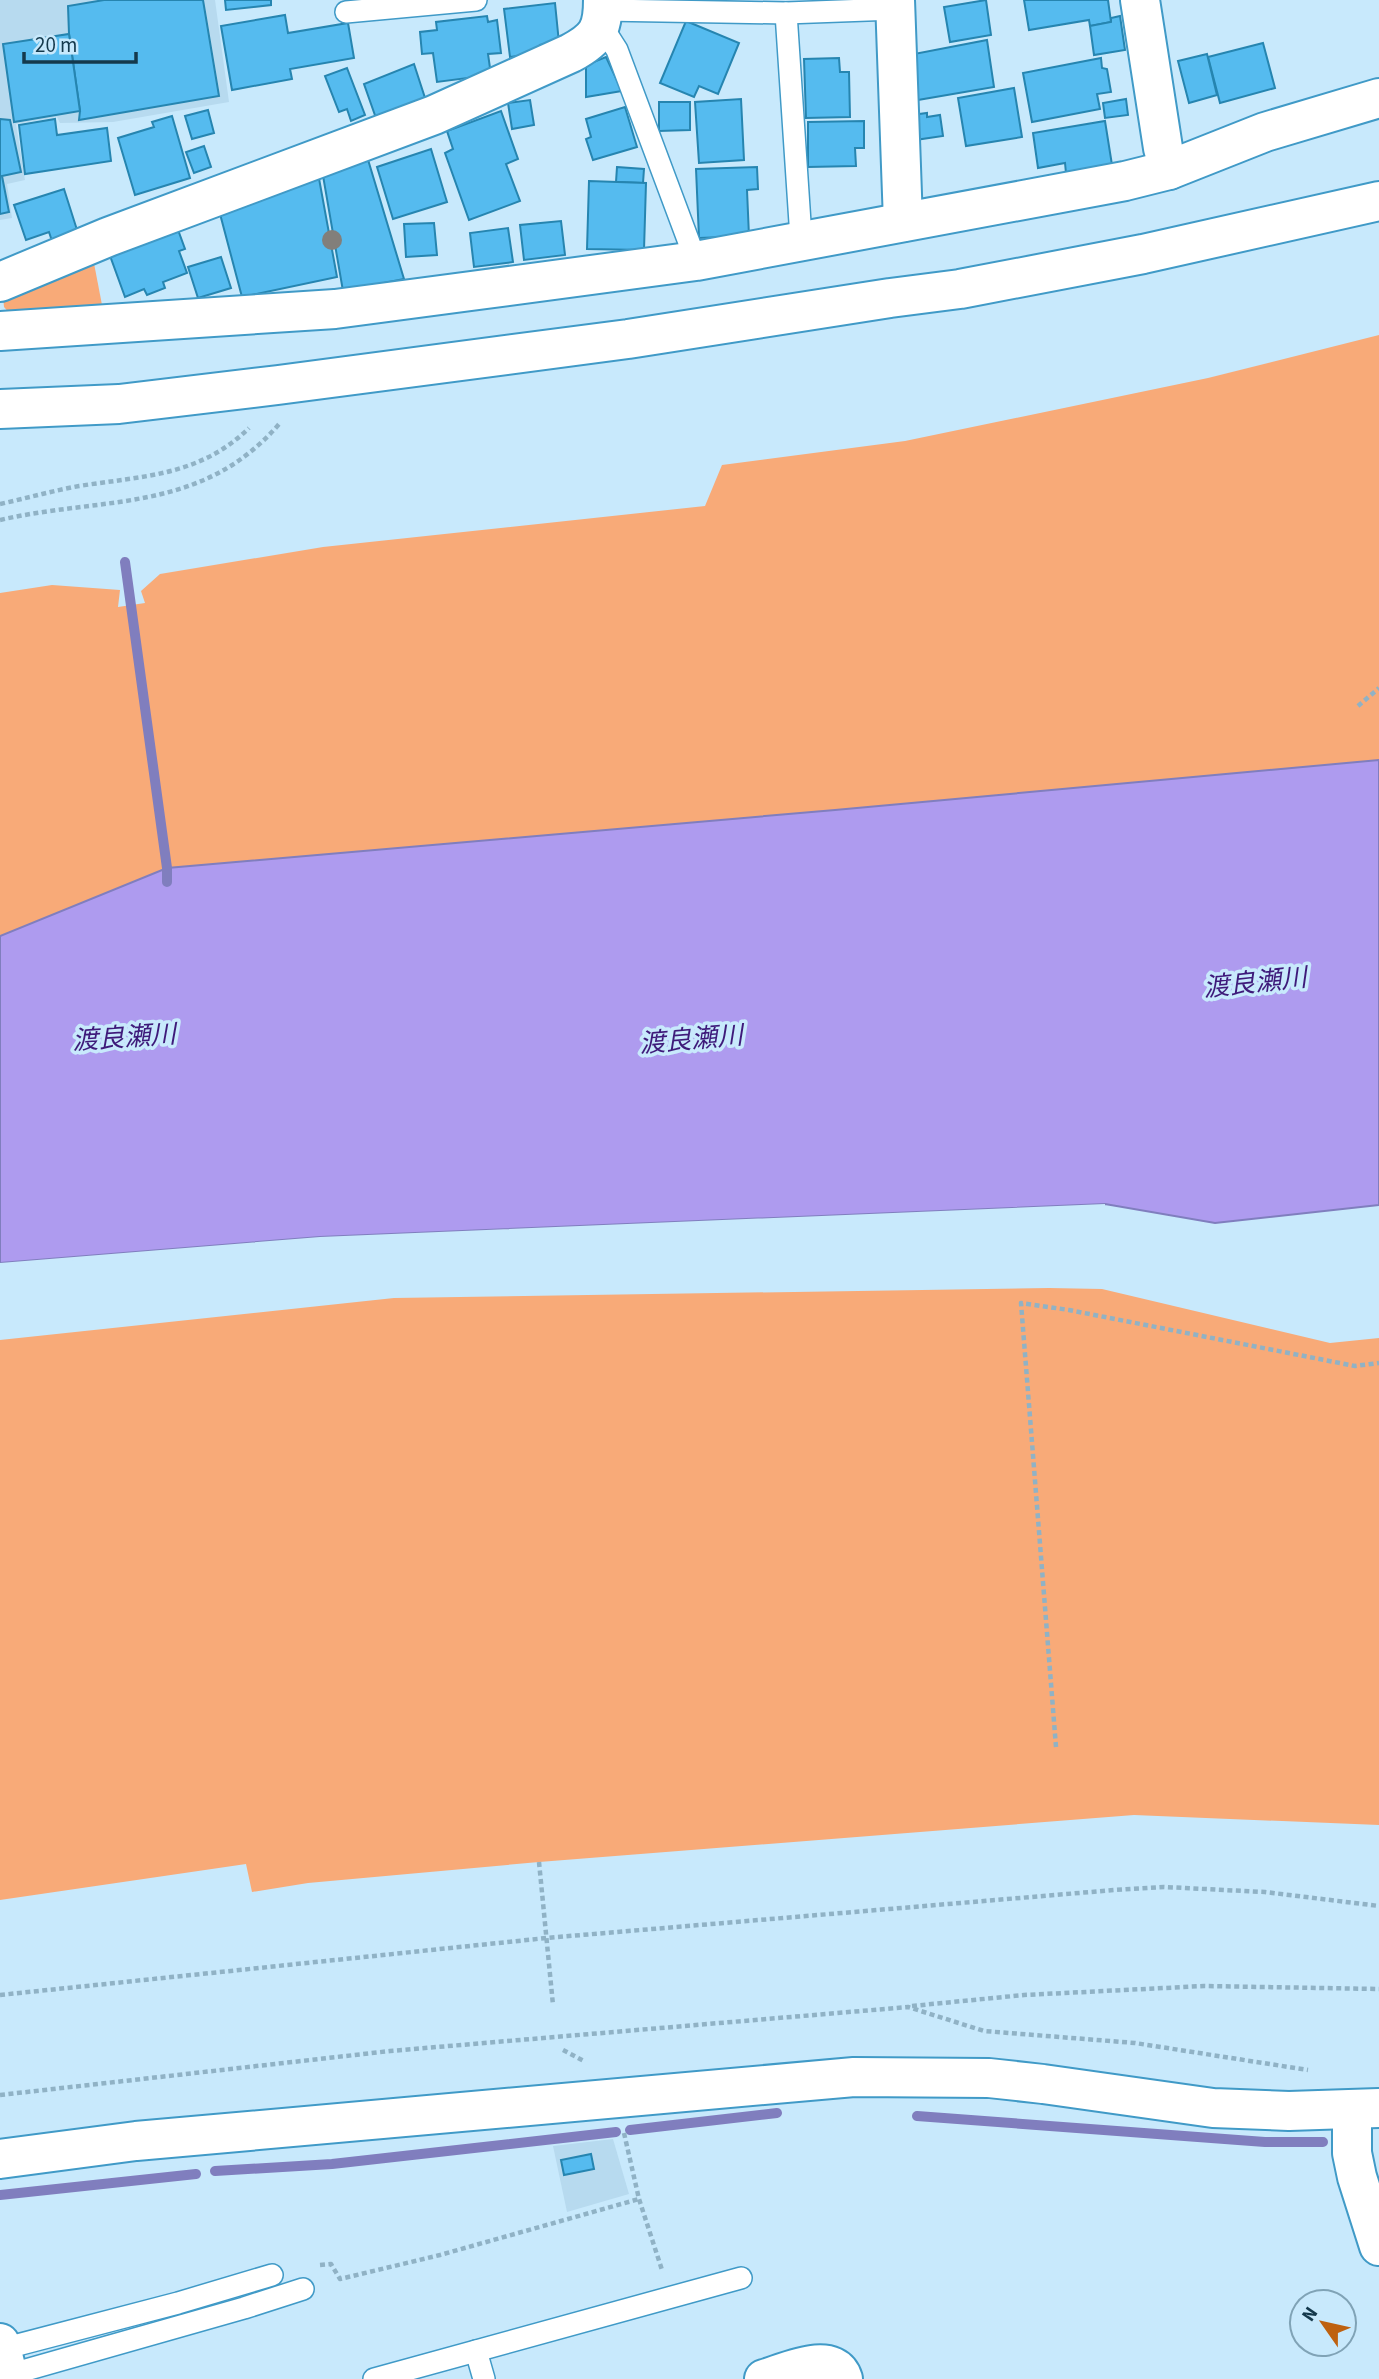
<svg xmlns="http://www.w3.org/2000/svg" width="1379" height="2379" viewBox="0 0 1379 2379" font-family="'Source Sans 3','Noto Sans JP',sans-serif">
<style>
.built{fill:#b7daef}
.green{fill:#f8aa78}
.water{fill:#ae9bef;stroke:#807ebe;stroke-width:2}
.pier{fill:#c8e9fc}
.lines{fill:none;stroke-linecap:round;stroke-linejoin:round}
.stream{stroke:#807ebe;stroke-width:10}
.building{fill:#55bbef;stroke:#2685b0;stroke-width:2}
.lane-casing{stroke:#409ac7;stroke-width:24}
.street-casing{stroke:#409ac7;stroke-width:42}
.secondary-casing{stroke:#409ac7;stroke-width:42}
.path{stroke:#90b2c5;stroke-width:4.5;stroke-dasharray:5 3.5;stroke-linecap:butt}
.lane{stroke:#fff;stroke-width:21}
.street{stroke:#fff;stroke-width:38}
.secondary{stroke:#fff;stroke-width:38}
.tree{fill:#827f7b}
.labels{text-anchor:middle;stroke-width:7;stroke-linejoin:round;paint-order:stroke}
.water-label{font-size:26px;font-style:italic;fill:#3e1a7a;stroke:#c8e9fc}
</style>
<rect width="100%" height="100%" fill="#c8e9fc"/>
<g class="built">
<polygon points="0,0 215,0 229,102 113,122 60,123 57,117 16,124 25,180 7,184 12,218 0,220"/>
<polygon points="613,2139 629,2194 567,2212 553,2146"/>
</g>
<g class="green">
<polygon points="92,253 103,310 11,315 4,307 3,296"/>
<polygon points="1379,335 1379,760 835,810 167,868 0,936 0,593 52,585 120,590 118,607 145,603 141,591 160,574 323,547 705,506 722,465 905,441 1208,378"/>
<polygon points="1049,1288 1102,1289 1330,1343 1379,1338 1379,1825 1134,1815 539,1862 308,1883 252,1892 246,1864 0,1900 0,1340 394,1298"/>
</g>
<polygon class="water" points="1379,760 1379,1205 1215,1223 1105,1204 320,1237 0,1263 0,936 167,868 835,810"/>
<polygon class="pier" points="1105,1204 1105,1208 321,1240 0,1267 0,1263 320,1237"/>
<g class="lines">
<g class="stream">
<polyline points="125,562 167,868 167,882"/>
<polyline points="917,2116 1265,2142 1323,2142"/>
<polyline points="630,2130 777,2113"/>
<polyline points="215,2171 332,2164 616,2132"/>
<polyline points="0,2195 196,2174"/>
</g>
</g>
<g class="building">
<polygon points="104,0 203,0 219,96 79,120 80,111 69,34 68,6"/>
<polygon points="225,0 271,0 271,5 226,10"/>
<polygon points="986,0 991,35 950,42 944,7"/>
<polygon points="1024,0 1108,0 1111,22 1090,26 1089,20 1029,30"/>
<polygon points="555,3 559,43 540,45 541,53 510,57 504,9"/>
<polygon points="285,15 288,33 348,23 354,58 290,69 292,79 232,90 221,26"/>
<polygon points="487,16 488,22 497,20 501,53 488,54 491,75 437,82 433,53 422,54 420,32 437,30 436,22"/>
<polygon points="1120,16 1125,50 1094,55 1090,26 1111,22 1111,18"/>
<polygon points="686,21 739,43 718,94 699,86 694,97 660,83"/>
<polygon points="69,34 80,111 14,122 3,44"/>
<polygon points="987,40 994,87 912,101 914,54"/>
<polygon points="1263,43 1275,88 1220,103 1208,57"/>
<polygon points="1207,54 1217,95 1189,103 1178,61"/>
<polygon points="606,57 622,91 586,97 586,65"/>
<polygon points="839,58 840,72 849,72 850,117 806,118 804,59"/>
<polygon points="1101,58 1102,68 1107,69 1111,92 1097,94 1100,109 1032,122 1023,73"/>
<polygon points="414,64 426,101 377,121 364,84"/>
<polygon points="347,68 365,115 351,121 347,109 339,112 325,76"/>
<polygon points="1014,88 1022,137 966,146 958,98"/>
<polygon points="741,99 744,160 699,163 695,102"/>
<polygon points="1126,99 1128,115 1105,118 1103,103"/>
<polygon points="530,100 534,125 512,129 508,103"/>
<polygon points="659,102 690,102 690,130 659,131"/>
<polygon points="625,107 637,147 593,160 586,139 591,137 586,119"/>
<polygon points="208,110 214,133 192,139 185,116"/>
<polygon points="501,111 518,159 506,164 520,201 469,220 445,153 453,149 447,131"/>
<polygon points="927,113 927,117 940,115 943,136 915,140 911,115"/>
<polygon points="172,116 190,178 135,195 118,138 154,127 152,122"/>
<polygon points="0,119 10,120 21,172 2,176 9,212 0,214"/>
<polygon points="55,119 57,135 107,128 111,161 25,174 19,125"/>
<polygon points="864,121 864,148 855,148 856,166 808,167 808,122"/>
<polygon points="1105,121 1112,165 1066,173 1065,163 1038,168 1033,133"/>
<polygon points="204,146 211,167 194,173 186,152"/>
<polygon points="431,149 447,202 393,219 377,167"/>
<polygon points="366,153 404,279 343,291 322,170"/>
<polygon points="617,167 644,169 643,183 616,182"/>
<polygon points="757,167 758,189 747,190 749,236 699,238 696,169"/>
<polygon points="318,173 337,277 242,297 219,210"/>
<polygon points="589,181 646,183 644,250 587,249"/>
<polygon points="64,189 78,233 52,241 49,232 26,240 14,205"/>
<polygon points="561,221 565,255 524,260 520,225"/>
<polygon points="434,223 437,255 406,257 404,224"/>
<polygon points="177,227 185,249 179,251 187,273 163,282 165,288 147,295 144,289 125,297 109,253"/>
<polygon points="508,228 513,262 474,267 470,233"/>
<polygon points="221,257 231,288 198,298 188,267"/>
<polygon points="591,2154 594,2169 564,2175 561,2160"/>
</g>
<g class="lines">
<defs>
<g id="lane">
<polyline points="603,10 786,13 895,9"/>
<polyline points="346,12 476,0"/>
<polyline points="786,13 800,223 804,242"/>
<polyline points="601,25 617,50 696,261"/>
<polyline points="2,2349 178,2303 272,2275"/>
<polyline points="476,2351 484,2379"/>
<polyline points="8,2375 244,2308 303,2289"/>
<polyline points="374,2379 741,2278"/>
</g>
<g id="street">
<polyline points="895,0 903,222"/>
<polyline points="1140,0 1163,148 1169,170"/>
<path d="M0,282l108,-45 326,-122 137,-62c26,-14 32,-23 32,-53"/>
<polyline points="0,331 335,309 471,291 696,261 1125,181 1169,170 1265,132 1379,98"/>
<polyline points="1352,2110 1352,2153 1357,2177 1379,2246"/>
<path d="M764,2379c21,-6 70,-30 79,0"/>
</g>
<g id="secondary">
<polyline points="0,409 119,404 278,385 628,339 890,298 960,289 1143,254 1379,201"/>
<polyline points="0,2159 136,2141 854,2077 989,2078 1043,2084 1213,2108 1289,2111 1379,2108"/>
<polyline points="0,2343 9,2379"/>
</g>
</defs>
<use href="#lane" class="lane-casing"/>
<use href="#street" class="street-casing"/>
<use href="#secondary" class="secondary-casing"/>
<g class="path">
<path d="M0,504c27,-6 52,-13 79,-18 64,-10 121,-10 170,-58"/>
<path d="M0,520c104,-24 202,-6 280,-97"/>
<polyline points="1358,706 1379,688"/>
<polyline points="1056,1747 1021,1303 1069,1310 1355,1366 1379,1363"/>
<polyline points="539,1862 553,2005"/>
<polyline points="0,1995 546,1938 1114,1890 1164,1887 1265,1892 1379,1906"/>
<polyline points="912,2006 1024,1995 1204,1986 1379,1989"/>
<polyline points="563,2050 584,2061"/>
<polyline points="0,2095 390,2051 908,2007 984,2031 1135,2043 1308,2070"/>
<polyline points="624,2133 639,2199 662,2270"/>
<polyline points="320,2265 331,2264 340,2279 440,2255 639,2199"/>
</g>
<use href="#lane" class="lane"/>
<use href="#street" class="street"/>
<use href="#secondary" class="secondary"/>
</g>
<circle class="tree" cx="332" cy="240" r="10"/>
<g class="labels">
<g class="water-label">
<text transform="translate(1255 982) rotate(-6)" y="9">渡良瀬川</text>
<text transform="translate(124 1037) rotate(-4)" y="9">渡良瀬川</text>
<text transform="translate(691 1039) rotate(-5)" y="9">渡良瀬川</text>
</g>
</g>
<g transform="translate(1323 2323) rotate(304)"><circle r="33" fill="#c8e9fc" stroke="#80a3b6" stroke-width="2"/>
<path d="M0-5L12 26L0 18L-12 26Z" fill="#be6110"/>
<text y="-10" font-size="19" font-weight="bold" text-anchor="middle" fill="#14394c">N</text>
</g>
<path d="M24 52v10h112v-10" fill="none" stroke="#14394c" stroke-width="3.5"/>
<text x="35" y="52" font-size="21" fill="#14394c" stroke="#c8e9fc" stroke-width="5" paint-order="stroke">20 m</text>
</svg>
